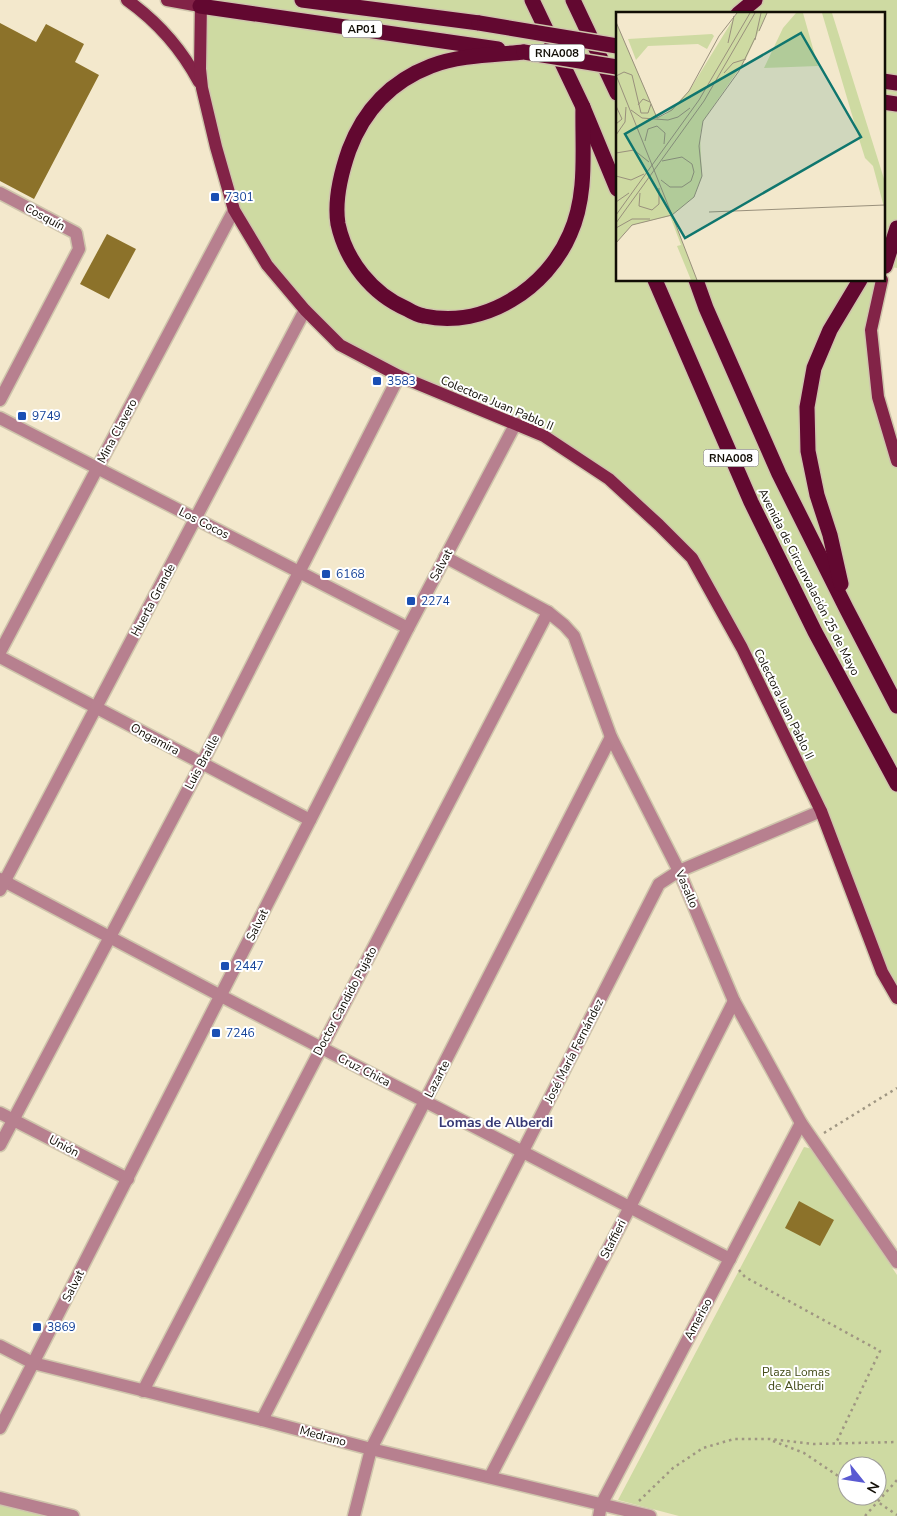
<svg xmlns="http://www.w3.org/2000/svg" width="897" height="1516" viewBox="0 0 897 1516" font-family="'Nunito Sans',sans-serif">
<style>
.green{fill:#cedaa2;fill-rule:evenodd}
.building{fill:#8c722a}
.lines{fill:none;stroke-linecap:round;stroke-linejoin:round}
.minor-casing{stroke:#cfc5ac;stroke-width:15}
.major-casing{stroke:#cfc5ac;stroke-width:15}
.highway-casing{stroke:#cfc5ac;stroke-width:18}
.path{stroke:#9f9682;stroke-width:2.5;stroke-dasharray:2.5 4;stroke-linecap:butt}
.minor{stroke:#b7808f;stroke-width:12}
.major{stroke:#822347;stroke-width:12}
.highway{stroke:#620830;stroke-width:15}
.highway-bridge-casing{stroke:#cfc5ac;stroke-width:18;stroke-linecap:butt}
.highway-bridge{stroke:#620830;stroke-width:15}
.transit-dot{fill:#1a4fb4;stroke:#fff;stroke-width:2}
.labels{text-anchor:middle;stroke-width:4;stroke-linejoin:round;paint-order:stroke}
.shield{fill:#fff;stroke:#585650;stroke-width:1}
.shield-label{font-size:11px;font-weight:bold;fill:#110d05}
.transit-label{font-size:12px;fill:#164399;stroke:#fff;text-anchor:start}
.street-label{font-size:12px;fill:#110d05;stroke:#fff}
.park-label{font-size:12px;fill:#414a16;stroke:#fff}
.neighbourhood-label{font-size:14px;font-weight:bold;fill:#363874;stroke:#fff}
.inset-road{fill:none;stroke:#99907c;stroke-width:1}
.view{fill:#0f766e;fill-opacity:0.15;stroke:#0f766e;stroke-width:2.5}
.inset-edge{fill:none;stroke:#110d05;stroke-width:2.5}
</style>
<rect width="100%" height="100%" fill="#f3e8cc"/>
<g class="green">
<polygon points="167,0 897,0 897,268 885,266 883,274 883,14 617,14 617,280 882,280 871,330 897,461 897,998 821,811 692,558 659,525 544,436 340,345 305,310 234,210 202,88 200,6"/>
<path d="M804,1147l9,2 84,126v241h-218l-61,-16zM847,1466h30v30h-30z"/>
<polygon points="0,1498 73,1516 0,1516"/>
</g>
<g class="building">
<polygon points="0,23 36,42 46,24 84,44 75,62 99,75 34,199 0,181"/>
<polygon points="107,234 136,249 109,299 80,284"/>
<polygon points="799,1201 834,1220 820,1246 785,1228"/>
</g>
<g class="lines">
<defs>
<g id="minor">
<polyline points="0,193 76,233 79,249 0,400"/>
<polyline points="0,418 408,628"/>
<polyline points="445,557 548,612 564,625 574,636 611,737 679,871 734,1001 801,1123 897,1262"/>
<polyline points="0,652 234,210"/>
<polyline points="0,657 310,820"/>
<polyline points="0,879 221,996 730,1259"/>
<polyline points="0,890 305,310"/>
<polyline points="0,1113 128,1179"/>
<polyline points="0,1145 202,763 399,376"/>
<polyline points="0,1346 33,1363 262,1420 371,1449 650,1516"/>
<polyline points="143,1391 548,612"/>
<polyline points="262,1420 611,737"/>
<polyline points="0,1428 408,628 516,423"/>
<polyline points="490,1477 630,1207 734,1001"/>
<polyline points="0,1498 73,1516"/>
<polyline points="354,1516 371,1449 659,884 679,871 821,811"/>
<polyline points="599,1516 601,1505 801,1123"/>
</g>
<g id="major">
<path d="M127,0c31,22 54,48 72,82"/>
<polyline points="167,0 200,6"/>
<polyline points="201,0 200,69 202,88 216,147 234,210 267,265 305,310 340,345 399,376 544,436 609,479 659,525 692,558 742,648 821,811 882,972 897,998"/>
<polyline points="882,280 871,330 878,397 897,461"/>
</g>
<g id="highway">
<polyline points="302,0 479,23"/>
<polyline points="532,0 583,107 617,189"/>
<polyline points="573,0 617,93"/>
<polyline points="200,6 498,49"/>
<polyline points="738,14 755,0"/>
<path d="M524,52c-29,3 -65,3 -93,14 -39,15 -67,44 -82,84 -8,23 -15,49 -11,74 8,37 34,70 69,85 5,3 11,6 17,7 61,13 123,-28 146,-82 18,-40 12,-85 13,-127"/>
<polyline points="883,81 897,83"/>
<polyline points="883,102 897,104"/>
<polyline points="885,266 897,228"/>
<polyline points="655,280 751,502 815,632 897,784"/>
<polyline points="696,280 706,308 779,474 846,608 897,706"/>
<polyline points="841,584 830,535 817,495 808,451 807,407 814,368 830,330 860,280"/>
</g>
</defs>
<use href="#minor" class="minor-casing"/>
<use href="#major" class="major-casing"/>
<use href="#highway" class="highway-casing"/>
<g class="path">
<polyline points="824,1133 897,1088"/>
<polyline points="739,1270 745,1277 880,1351 836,1443"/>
<polyline points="773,1441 804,1453 847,1482"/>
<polyline points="869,1496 897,1515"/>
<polyline points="639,1501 673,1468 703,1448 734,1439 770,1439 814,1444 897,1442"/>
<polyline points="865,1516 897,1480"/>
</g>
<use href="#minor" class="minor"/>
<use href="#major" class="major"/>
<use href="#highway" class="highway"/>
<defs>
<g id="highway-bridge">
<polyline points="479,23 617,46"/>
<polyline points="524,52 617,67"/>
</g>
</defs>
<use href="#highway-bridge" class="highway-bridge-casing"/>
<use href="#highway-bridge" class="highway-bridge"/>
</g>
<g class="transit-dot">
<rect x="210" y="192" width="10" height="10" rx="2.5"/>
<rect x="372" y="376" width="10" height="10" rx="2.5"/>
<rect x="17" y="411" width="10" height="10" rx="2.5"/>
<rect x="321" y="569" width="10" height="10" rx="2.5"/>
<rect x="406" y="596" width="10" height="10" rx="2.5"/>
<rect x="220" y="961" width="10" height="10" rx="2.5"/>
<rect x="211" y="1028" width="10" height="10" rx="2.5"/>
<rect x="32" y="1322" width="10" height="10" rx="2.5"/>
</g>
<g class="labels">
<g class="shield">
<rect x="342" y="20.5" width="40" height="17" rx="4"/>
<rect x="529.5" y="44.5" width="55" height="17" rx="4"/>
<rect x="703.5" y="449.5" width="55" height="17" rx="4"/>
</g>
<g class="shield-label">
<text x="362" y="33">AP01</text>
<text x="557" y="57">RNA008</text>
<text x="731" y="462">RNA008</text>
</g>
<g class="transit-label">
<text x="225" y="201">7301</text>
<text x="387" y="385">3583</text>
<text x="32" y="420">9749</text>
<text x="336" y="578">6168</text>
<text x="421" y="605">2274</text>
<text x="235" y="970">2447</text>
<text x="226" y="1037">7246</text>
<text x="47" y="1331">3869</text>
</g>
<g class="street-label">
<text transform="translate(45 217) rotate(28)" y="4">Cosquín</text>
<text transform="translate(497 403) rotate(23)" y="4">Colectora Juan Pablo II</text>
<text transform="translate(117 431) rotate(-62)" y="4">Mina Clavero</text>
<text transform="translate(204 523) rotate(27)" y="4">Los Cocos</text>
<text transform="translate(441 565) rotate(-62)" y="4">Salvat</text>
<text transform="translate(809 582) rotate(63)" y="4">Avenida de Circunvalación 25 de Mayo</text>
<text transform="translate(153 600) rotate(-62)" y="4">Huerta Grande</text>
<text transform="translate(784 704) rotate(64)" y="4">Colectora Juan Pablo II</text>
<text transform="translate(155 739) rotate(28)" y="4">Ongamira</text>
<text transform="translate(202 762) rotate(-62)" y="4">Luis Braille</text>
<text transform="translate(687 889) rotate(67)" y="4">Vasallo</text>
<text transform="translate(257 925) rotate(-63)" y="4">Salvat</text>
<text transform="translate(345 1001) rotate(-62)" y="4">Doctor Candido Pujato</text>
<text transform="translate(574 1051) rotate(-63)" y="4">José María Fernández</text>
<text transform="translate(364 1070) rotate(27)" y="4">Cruz Chica</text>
<text transform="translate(437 1079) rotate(-63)" y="4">Lazarte</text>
<text transform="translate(64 1146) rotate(28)" y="4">Unión</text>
<text transform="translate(613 1239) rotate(-63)" y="4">Staffieri</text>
<text transform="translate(73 1286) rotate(-63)" y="4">Salvat</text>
<text transform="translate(698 1319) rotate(-62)" y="4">Ameriso</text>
<text transform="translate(323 1436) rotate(15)" y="4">Medrano</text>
</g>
<g class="park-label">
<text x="796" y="1376">Plaza Lomas<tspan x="796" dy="14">de Alberdi</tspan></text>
</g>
<g class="neighbourhood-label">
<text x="496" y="1127">Lomas de Alberdi</text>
</g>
</g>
<g transform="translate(616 12)">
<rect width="269" height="269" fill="#f3e8cc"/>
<path d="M121,1h30l-21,46 -43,62 -3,15 2,40 -8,21 -22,18 25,65h-6l-14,-34 4,-1 -11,-29 -38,9 -16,18v-221l41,95 8,-2 24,-24zM180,1h7l15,53 -54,2 19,-40zM206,1h10l53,169v29l-12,-45 -8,-8 -5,-16zM96,22l2,2 -7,13 -9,-5 -50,2 -12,14 -8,-21z" fill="#cedaa2"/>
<path class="inset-road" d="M0,10l30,70M143,19l8,-18M139,28l6,-27M112,31l6,-27M108,61l9,-10 13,-4M0,63l56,140M0,64l8,-4 8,3 9,38h7l3,-9M30,80l11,26 15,-8 17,-19 30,-55 18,-23M22,93l5,-6 7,3M0,94l6,13 -6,5M15,98l11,8 26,2 10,-3 12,-9M0,123l9,-13 1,-15M29,129l3,-12 9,-3 8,7 -1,11M0,141l18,-3 15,12M0,164l15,4 13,-6M45,168l9,7h12l9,-6 3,-9 -2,-8 -10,-7 -20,4M24,181l-1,13 13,4 7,-6v-16M0,190l13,-9M93,200l176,-7M0,203l83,-115 51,-87M56,203l25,65M0,211l88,-122 51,-88M0,216l16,-9h18M0,231l16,-18 40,-10 22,-18 8,-21 -3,-30 4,-25 36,-50 16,-33"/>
<path class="view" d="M185,21l60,104 -176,101 -60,-104z"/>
<rect width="269" height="269" class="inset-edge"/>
</g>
<g transform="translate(862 1481) rotate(120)"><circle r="24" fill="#ffffff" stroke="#a09e9b"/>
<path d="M0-4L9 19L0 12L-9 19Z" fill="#5a5ad2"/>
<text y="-8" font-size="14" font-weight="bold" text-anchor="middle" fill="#110d05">N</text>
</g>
</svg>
